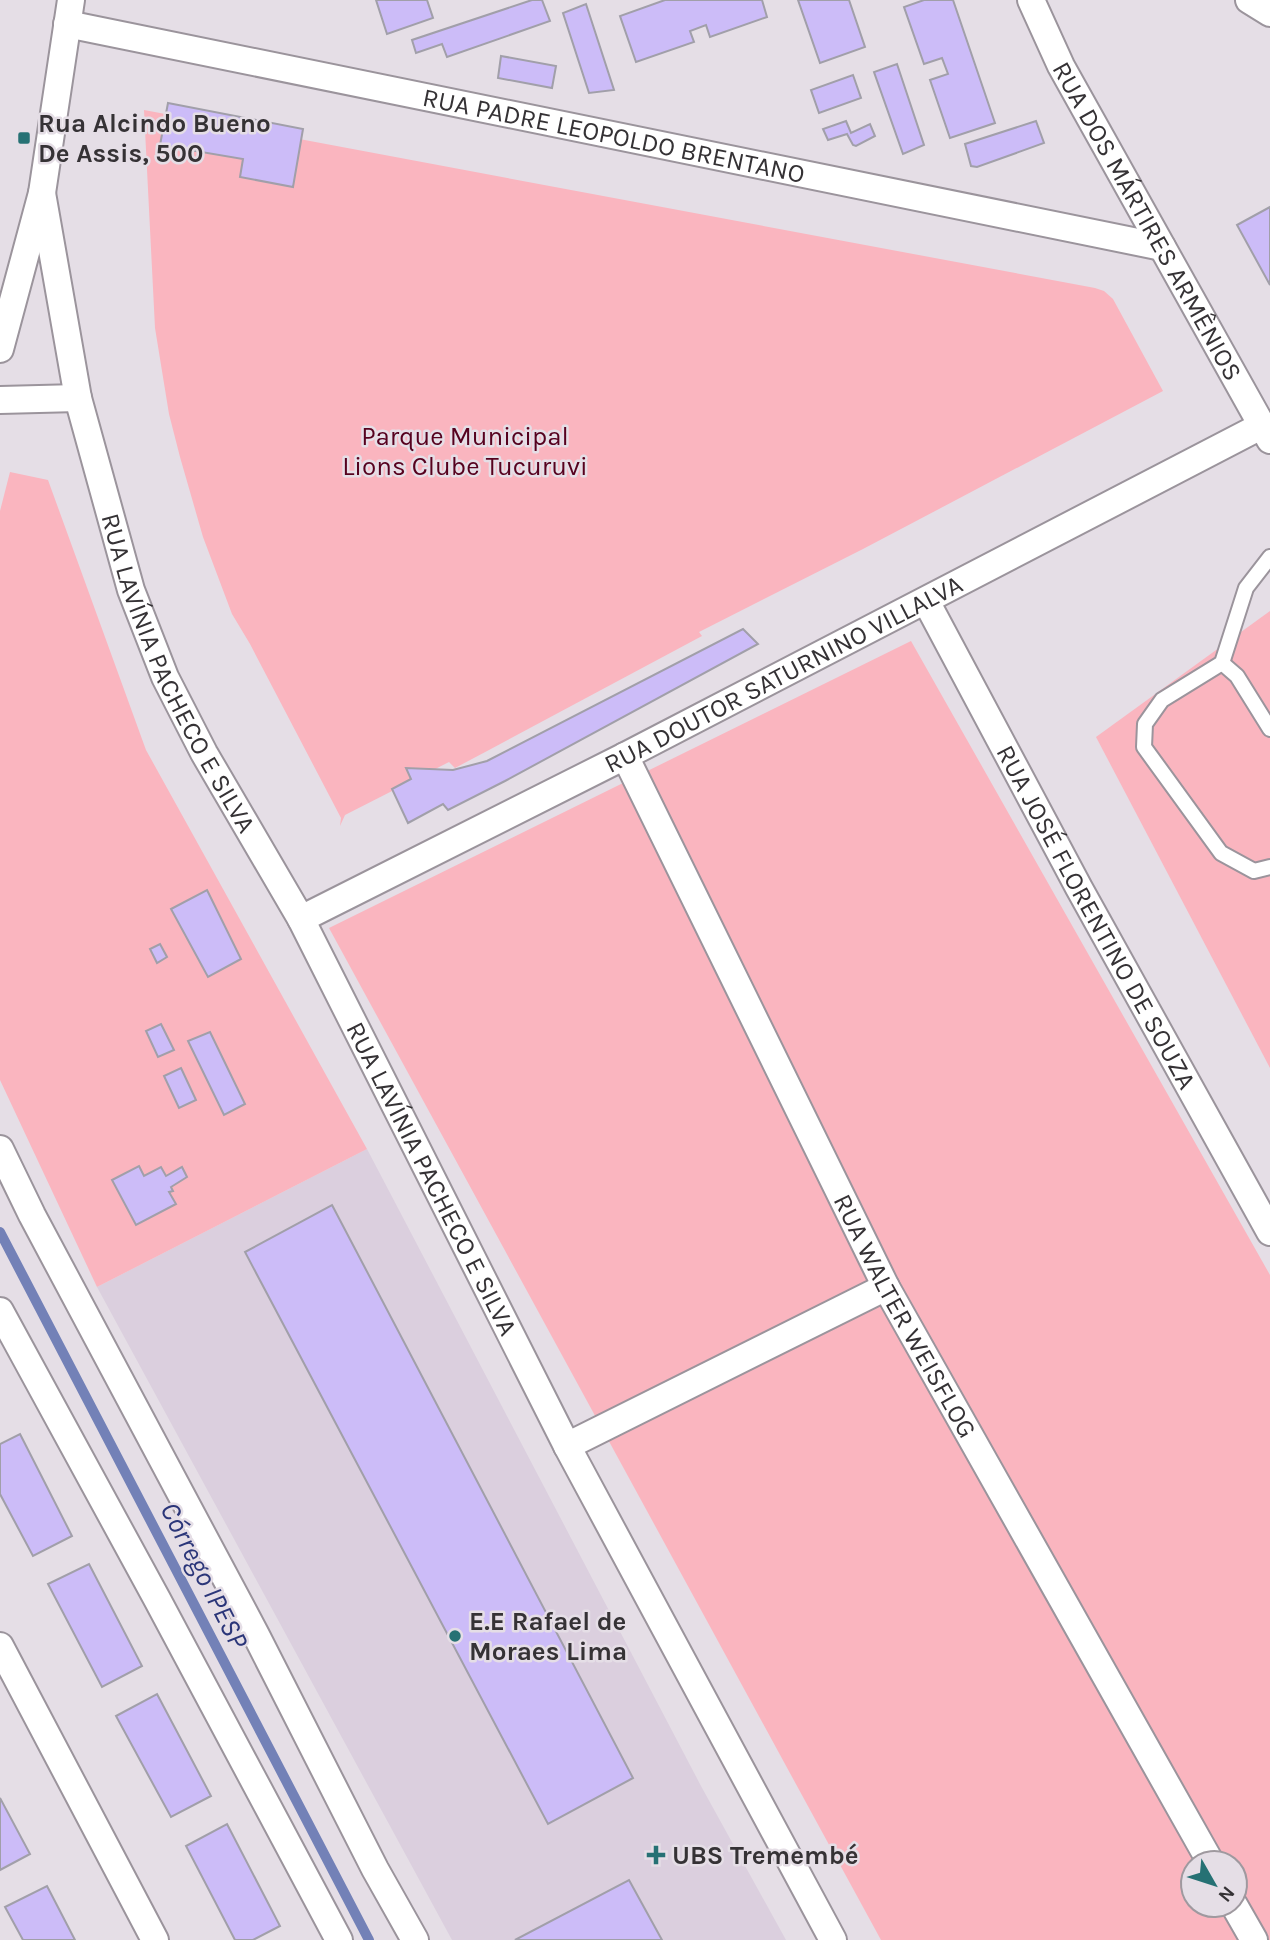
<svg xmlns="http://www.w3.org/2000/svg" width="1270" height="1940" viewBox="0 0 1270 1940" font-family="Karla,sans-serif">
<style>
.built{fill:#dbcfde}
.green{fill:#fab5bf;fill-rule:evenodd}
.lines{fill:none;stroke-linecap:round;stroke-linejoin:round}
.stream{stroke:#7381b7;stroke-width:10}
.building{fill:#ccbcf8;stroke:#a19fa9;stroke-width:2}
.lane-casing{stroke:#9b949c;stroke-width:18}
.street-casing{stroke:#9b949c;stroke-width:30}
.lane{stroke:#fff;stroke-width:14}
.street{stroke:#fff;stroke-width:26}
.poi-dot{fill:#267174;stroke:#e5dee6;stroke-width:2.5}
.labels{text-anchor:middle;stroke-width:5;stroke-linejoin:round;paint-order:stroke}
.poi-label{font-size:26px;font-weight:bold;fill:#353235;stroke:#e5dee6;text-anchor:start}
.street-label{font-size:26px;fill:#353235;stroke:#e5dee6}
.park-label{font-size:26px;fill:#56011e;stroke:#e5dee6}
.water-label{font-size:28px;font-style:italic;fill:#2b3679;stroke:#e5dee6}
</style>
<rect width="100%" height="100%" fill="#e5dee6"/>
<polygon class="built" points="367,1149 701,1786 786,1940 452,1940 97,1287"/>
<g class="green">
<polygon points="144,110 1095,288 1104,291 1113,299 1163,391 863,549 699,632 702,636 489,750 455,768 449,762 345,815 340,826 341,818 250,644 232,614 203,537 180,457 169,414 155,328"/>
<polygon points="10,472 48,480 146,750 367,1149 97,1287 0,1080 0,511"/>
<polygon points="1270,611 1270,1068 1096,737"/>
<path d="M911,641l359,634v665h-389l-552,-1012zM1193,1863h42v42h-42z"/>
</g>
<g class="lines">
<polyline class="stream" points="0,1232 369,1940"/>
</g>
<g class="building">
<polygon points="376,0 427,0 433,18 387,34"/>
<polygon points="532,0 542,0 550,21 447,57 442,44 416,53 412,40"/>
<polygon points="665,0 762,0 767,17 710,37 706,25 690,31 694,42 636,62 620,16"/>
<polygon points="798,0 849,0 865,47 820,63"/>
<polygon points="924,0 953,0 995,123 950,138 930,80 948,74 942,58 924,64 904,7"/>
<polygon points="586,4 614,90 589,93 563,13"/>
<polygon points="501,56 556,66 552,88 498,78"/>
<polygon points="897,64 924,145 903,154 874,72"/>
<polygon points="853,75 861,98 819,113 811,90"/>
<polygon points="168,103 303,129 293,187 240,177 243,159 160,145"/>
<polygon points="846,121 851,133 870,124 875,136 856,146 853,145 847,134 828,140 823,129"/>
<polygon points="1036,121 1044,143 977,167 971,166 965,144"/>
<polygon points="1270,207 1270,285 1237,225"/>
<polygon points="743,629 758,644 505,781 448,810 443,804 408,823 392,789 411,779 406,768 453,770 487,761"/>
<polygon points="207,890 241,959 208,977 171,909"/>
<polygon points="160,944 167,957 157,963 150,949"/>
<polygon points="161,1024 174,1050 158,1057 146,1031"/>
<polygon points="210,1032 245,1104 224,1115 188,1041"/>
<polygon points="181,1068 196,1100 179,1108 164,1076"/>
<polygon points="139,1166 144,1176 161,1167 166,1176 182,1167 187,1177 171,1187 173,1191 169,1192 176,1204 136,1225 112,1180"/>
<polygon points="332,1205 633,1778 548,1824 245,1252"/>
<polygon points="20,1434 72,1536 33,1556 0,1494 0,1444"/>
<polygon points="89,1564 142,1666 102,1687 48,1584"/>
<polygon points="157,1694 211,1796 171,1817 116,1716"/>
<polygon points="0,1798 30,1854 0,1870"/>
<polygon points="227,1824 280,1926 253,1940 235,1940 186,1846"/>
<polygon points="629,1880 662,1940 515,1940"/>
<polygon points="47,1886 75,1940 23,1940 5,1907"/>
</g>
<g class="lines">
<defs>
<g id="lane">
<polyline points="1270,557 1246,588 1222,663 1162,700 1145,724 1144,747 1221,853 1254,871 1270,867"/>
<polyline points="1222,663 1237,676 1270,729"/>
</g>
<g id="street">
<path id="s1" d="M1031,0l30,66 209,374"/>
<polyline points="1249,0 1270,13"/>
<path id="s2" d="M67,24l1095,223"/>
<path id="s3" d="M42,193l36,205 53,192 34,87 39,76 97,166 266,527 266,494"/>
<polyline points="0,349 42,193 71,0"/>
<polyline points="0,400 78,398"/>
<path id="s4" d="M926,601l153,287 191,344"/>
<path id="s5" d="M625,756l261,531 325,576"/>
<path id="s6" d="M301,919l324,-163 638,-331"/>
<polyline points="0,1149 32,1215 256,1635 375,1869 415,1940"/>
<polyline points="0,1311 157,1599 339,1940"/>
<polyline points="567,1446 886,1287"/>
<polyline points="0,1646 155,1940"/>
<polyline points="1234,1905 1254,1940"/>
</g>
</defs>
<use href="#lane" class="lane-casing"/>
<use href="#street" class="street-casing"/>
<use href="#lane" class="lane"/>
<use href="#street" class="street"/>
</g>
<g class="poi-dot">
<rect x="17" y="131" width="14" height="14" rx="3.5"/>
<circle cx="455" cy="1636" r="7"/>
<path d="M652.5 1844.5h7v7h7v7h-7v7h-7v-7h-7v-7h7z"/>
</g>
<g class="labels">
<g class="poi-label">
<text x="38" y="132">Rua Alcindo Bueno<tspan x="38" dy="30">De Assis, 500</tspan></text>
<text x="469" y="1630">E.E Rafael de<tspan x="469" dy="30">Moraes Lima</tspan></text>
<text x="672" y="1864">UBS Tremembé</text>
</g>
<g class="street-label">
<text dy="9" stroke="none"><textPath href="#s2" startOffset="558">RUA PADRE LEOPOLDO BRENTANO</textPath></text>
<text dy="9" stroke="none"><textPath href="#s1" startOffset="250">RUA DOS MÁRTIRES ARMÊNIOS</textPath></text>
<text dy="9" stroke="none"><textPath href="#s3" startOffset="502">RUA LAVÍNIA PACHECO E SILVA</textPath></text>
<text dy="9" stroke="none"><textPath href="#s6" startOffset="541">RUA DOUTOR SATURNINO VILLALVA</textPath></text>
<text dy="9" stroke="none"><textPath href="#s4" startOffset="359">RUA JOSÉ FLORENTINO DE SOUZA</textPath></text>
<text dy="9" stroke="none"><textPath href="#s3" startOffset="1069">RUA LAVÍNIA PACHECO E SILVA</textPath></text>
<text dy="9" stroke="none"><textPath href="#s5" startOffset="626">RUA WALTER WEISFLOG</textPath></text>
</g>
<g class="park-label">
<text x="465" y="445">Parque Municipal<tspan x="465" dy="30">Lions Clube Tucuruvi</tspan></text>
</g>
<g class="water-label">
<text transform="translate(205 1575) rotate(63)" y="10">Córrego IPESP</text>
</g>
</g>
<g transform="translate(1214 1884) rotate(129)"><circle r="33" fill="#e5dee6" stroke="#9f999f" stroke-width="2"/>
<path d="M0-5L12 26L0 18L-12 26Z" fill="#267174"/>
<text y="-10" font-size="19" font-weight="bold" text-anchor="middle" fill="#353235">N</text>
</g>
</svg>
